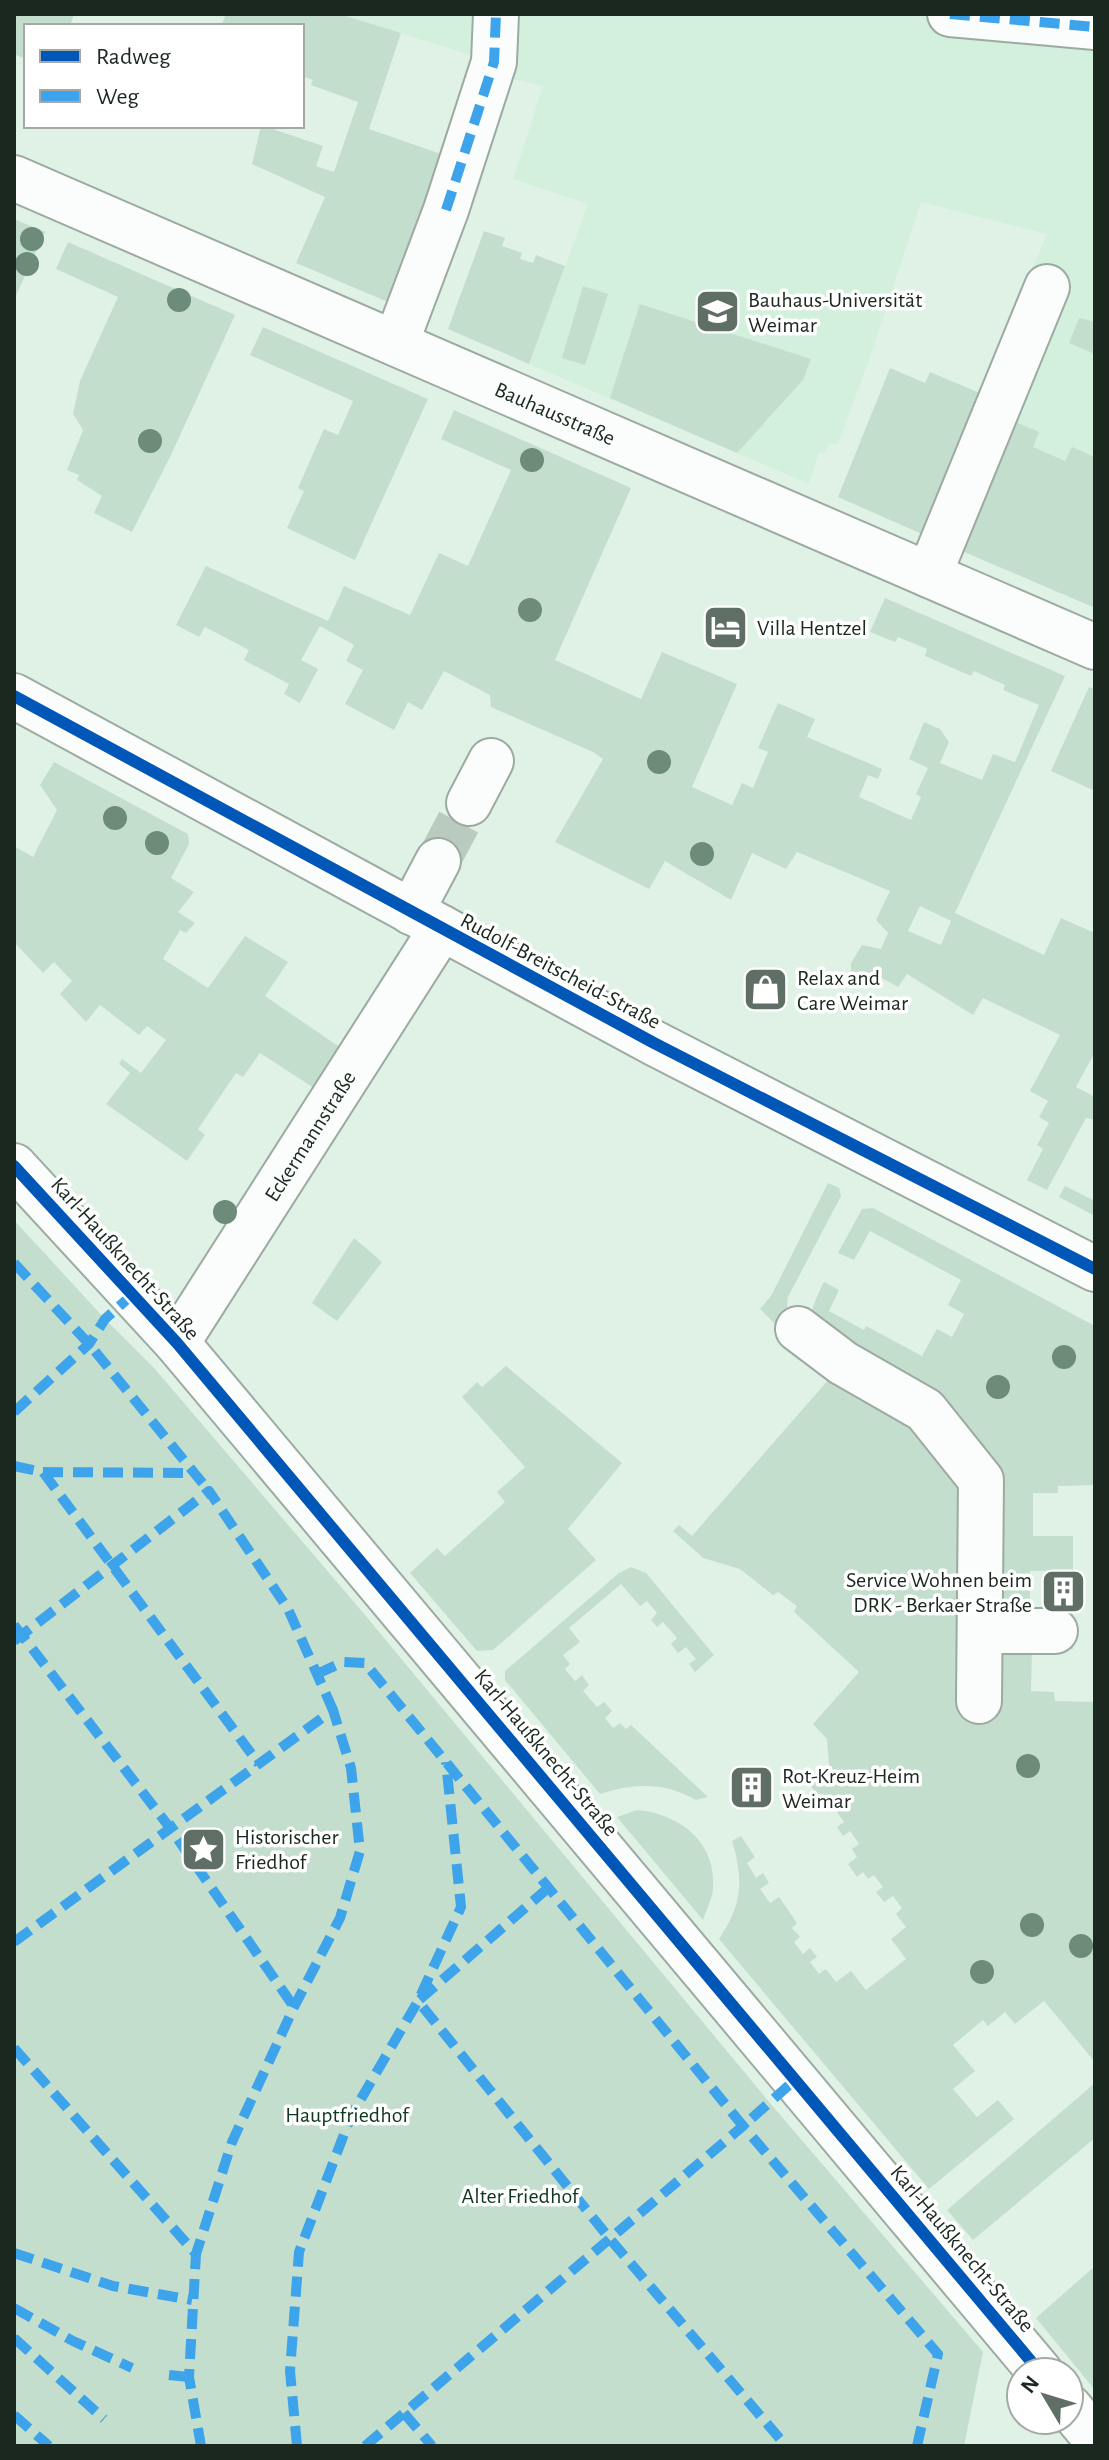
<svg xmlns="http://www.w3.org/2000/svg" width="1109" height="2460" viewBox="0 0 1109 2460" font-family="'Alegreya Sans',sans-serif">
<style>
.built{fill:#d2f0dc}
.green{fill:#c4decd;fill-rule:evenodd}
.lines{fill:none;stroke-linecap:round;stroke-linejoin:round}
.minor-tunnel{stroke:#b9cabe;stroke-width:44;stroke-dasharray:44 22;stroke-linecap:butt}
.minor-casing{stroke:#9daaa1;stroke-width:48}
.minor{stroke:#fafdfb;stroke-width:44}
.quiet{stroke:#3da3ea;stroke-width:10;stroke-dasharray:20 10;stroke-linecap:butt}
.cycleway-casing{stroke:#fff;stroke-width:17}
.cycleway{stroke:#0057b8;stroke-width:12}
.tree{fill:#6c8b79}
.labels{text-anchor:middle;stroke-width:7;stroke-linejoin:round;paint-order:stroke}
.poi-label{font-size:22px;fill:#1b281f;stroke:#fff;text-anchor:start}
.street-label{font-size:22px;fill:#1b281f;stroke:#fff}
.park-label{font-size:22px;fill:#0e3720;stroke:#fff}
</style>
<rect width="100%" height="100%" fill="#e0f2e6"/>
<polygon class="built" points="339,14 1095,14 1095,608 921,534 1047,234 921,202 870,358 838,444 828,444 825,453 819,453 809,484 529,364 588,204 513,179 543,86 505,77 477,57"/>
<g class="green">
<polygon points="14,14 74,14 70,26 26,26 26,59 14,54"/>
<polygon points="226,14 339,14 401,33 369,129 444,155 388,302 296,263 325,197 252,164 261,126 264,126 323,146 316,166 334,172 358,102 311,85 313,80 302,76 302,26 221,26"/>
<polygon points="14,219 45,232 14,300"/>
<polygon points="484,231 505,238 502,246 522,253 520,259 533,263 536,255 565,266 529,364 448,329"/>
<polygon points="68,242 235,315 171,455 132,532 94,513 102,496 77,480 79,475 67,470 83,430 73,414 80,381 118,297 56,269"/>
<polygon points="583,286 608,294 585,365 562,358"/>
<polygon points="640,304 811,359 803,380 737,453 610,398"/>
<polygon points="1079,318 1095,322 1095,354 1069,343"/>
<polygon points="263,327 428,399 355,560 287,528 304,491 298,488 324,429 338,435 353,401 250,355"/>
<polygon points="890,368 925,383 930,372 980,393 933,539 838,497"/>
<path d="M454,410l177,78 -76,172 86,39 21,-47 75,32 -45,103 40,18 10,-22 11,5 15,-36 -10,-4 20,-45 37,16 -8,18 75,32 -4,10 -10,-4 -9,22 52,23 10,-23 -5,-3 12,-26 -19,-9 15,-37 16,7 9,13 -9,21 42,17 11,-26 22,8 24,-57 -36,-15 2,-5 -31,-14 -3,5 -46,-20 2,-7 -29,-12 -3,5 -25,-10 15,-34 180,78 -110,237 89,42 17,-37 34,15v119l-19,35 19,10v20l-1,3 -8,-2 -39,72 -20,-10 16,-31 -6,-4 12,-22 -10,-6 9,-16 -18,-10 30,-56 -77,-37 -10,17 -66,-41 -9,13 -27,-15 -9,17 -11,-9v-17l11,-18 19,4 7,-16 -12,-13 14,-29 -93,-39 -11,17 -34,-16 -21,47 -66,-39 -16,28 -94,-47 48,-83 -10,-7 -102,-45 -1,-12 -46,-24 -22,39 -14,-8 -14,28 -49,-26 18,-34 -17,-9 8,-16 -34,-19 -19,34 17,9 -18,34 -16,-9 5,-10 -45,-24 5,-10 -44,-23 -6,10 -23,-12 30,-59 122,55 16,-35 66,29 29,-62 29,13 43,-96 -70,-31zM920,906l31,15 -10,24 -33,-14z"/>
<polygon points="1008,419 1039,432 1033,447 1065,461 1072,447 1095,457 1095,608 953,547"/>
<polygon points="1089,687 1095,689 1095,791 1051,771"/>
<polygon points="54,762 188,834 189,844 171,878 194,892 178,912 195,923 186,933 180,930 163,959 208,988 245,936 288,962 265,996 341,1048 314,1088 260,1053 243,1077 236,1073 198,1129 205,1135 187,1161 106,1104 130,1073 119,1064 122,1059 141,1073 166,1040 147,1026 139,1035 100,1005 86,1022 60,994 72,981 54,962 43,973 14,942 14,846 33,857 57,810 40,785"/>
<polygon points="828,1183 839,1188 841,1196 788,1297 784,1333 760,1309 771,1296"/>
<polygon points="1065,1186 1095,1201 1095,1216 1059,1197"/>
<path d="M873,1208l222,118v159l-37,1v7h-25v43h40v34l-43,1v43h42l1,35h-41l-1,42 23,1 1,9 40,1v360l-51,-61 -29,23 -10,-12 -17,14 -5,-6 -30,25 22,26 -22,18 24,28 21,-17 16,19 -85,70 -210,-250c23,-34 25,-58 13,-98l9,-5 14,21 -8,6 9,15 7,-5 6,10 -9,6 10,14 9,-6 18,26 -5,5 8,9 -6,5 9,12 7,-6 7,9 -7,5 9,12 7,-5 10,13 15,-11 15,19 40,-31 -15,-20 15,-12 -10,-13 6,-6 -9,-12 -9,6 -8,-10 7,-5 -9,-12 -6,4 -5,-7 -6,5 -9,-13 9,-7 -5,-8 7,-5 -9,-13 -7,5 -6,-9 7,-5 -10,-14 -6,3 -17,-25 18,-21 -2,-26 -14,-15 46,-52 -65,-60 3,-6 -19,-14 -5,3 -33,-26 -37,-11 -30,-27 6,-6 13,11 151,-173c-31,-37 -43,-34 -19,-81l15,8 -10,21 35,19 2,-4 56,30 15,-27 15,8 12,-23 -16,-9 13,-25 -91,-49 -16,29 -16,-7 24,-44z"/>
<polygon points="14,1220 105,1319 155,1369 365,1615 770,2103 983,2352 964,2446 14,2446"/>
<polygon points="354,1238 382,1262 337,1321 312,1303"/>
<polygon points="506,1366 622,1463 568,1529 596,1560 493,1650 477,1651 410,1573 437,1548 445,1556 505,1502 497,1492 525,1467 462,1397 477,1382 482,1387"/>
<path d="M631,1567l15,6 68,82 -19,17 -6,-8 7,-5 -10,-12 -8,6 -7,-9 6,-6 -14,-16 -6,5 -6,-7 6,-7 -10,-12 -7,5 -19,-22 -52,44 11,14 -17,13 7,9 -5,5 10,12 7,-6 7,10 -6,6 14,16 7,-5 8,9 -7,7 8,10 7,-5 6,6 5,-4 77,72 -12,3c-32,-18 -61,-17 -96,-6l-95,-114v-9l114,-98z"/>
<path d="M637,1810c43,4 80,32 76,79 -1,10 -7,21 -10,31l-86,-103z"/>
<polygon points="1095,2083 1095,2138 973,2240 947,2210"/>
<polygon points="1095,2266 1095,2390 1036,2318"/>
</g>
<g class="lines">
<polyline class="minor-tunnel" points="438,861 469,803"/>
<defs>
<g id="minor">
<polyline points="950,14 1095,27"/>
<path id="s1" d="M14,178l1081,469"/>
<polyline points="396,343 446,210 494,62 496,14"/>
<polyline points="929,575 1047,287"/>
<polyline points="14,696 654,1043 1095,1269"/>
<polyline points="469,803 491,761"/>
<polyline points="411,912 438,861"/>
<polyline points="14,1166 177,1343 1040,2372"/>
<polyline points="798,1329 843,1363 925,1410 981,1480 979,1701"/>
<path id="s2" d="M177,1343l265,-415"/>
<polyline points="980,1631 1055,1631"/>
<polyline points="1069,2407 1095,2438"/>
</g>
</defs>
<use href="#minor" class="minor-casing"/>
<use href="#minor" class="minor"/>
<g class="quiet">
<polyline points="950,14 1095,27"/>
<polyline points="446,210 494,62 496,14"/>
<polyline points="14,1263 89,1344 209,1491"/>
<polyline points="14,1412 89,1344 105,1319 133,1294"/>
<polyline points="14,1466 43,1472 259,1764"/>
<polyline points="43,1472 194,1473"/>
<polyline points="14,1625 170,1828 294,2007"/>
<polyline points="14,1641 209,1491 288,1609 333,1710"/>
<polyline points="317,1674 343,1662 365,1663 743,2126 796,2079"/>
<polyline points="548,1888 418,2001 610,2239 786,2446"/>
<polyline points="14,1942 333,1710 351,1768 360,1851 340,1918 294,2007 232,2142 196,2254"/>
<polyline points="14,2048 196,2254 189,2377 201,2446"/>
<polyline points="14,2253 113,2286 192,2300"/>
<polyline points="14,2308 73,2341 132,2368"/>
<polyline points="14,2338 104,2419"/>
<polyline points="169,2375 189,2377"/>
<polyline points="404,2413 432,2446"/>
<polyline points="14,2415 49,2446"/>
<polyline points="297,2446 290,2371 299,2252 351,2116 418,2001 461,1907 446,1762"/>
<polyline points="365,2446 743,2126 938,2354 917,2446"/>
</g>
<defs>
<g id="cycleway">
<polyline points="14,696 654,1043 1095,1269"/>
<polyline points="14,1166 177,1343 1040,2372"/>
</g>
</defs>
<use href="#cycleway" class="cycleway-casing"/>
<use href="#cycleway" class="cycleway"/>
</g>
<g class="tree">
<circle cx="32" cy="239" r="12"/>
<circle cx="27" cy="264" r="12"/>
<circle cx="179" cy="300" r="12"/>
<circle cx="150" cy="441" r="12"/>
<circle cx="532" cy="460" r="12"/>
<circle cx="530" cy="610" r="12"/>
<circle cx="659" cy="762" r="12"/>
<circle cx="115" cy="818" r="12"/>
<circle cx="157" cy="843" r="12"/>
<circle cx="702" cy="854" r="12"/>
<circle cx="225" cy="1212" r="12"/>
<circle cx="1064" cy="1357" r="12"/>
<circle cx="998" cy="1387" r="12"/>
<circle cx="1028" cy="1766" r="12"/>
<circle cx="1032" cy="1925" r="12"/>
<circle cx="1081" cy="1946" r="12"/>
<circle cx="982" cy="1972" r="12"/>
</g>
<defs>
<symbol id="university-square" viewBox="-11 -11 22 22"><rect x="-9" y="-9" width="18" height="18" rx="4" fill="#606f65" stroke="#fff"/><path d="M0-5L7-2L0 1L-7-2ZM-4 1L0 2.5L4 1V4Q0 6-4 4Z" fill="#fff"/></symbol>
<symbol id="hotel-square" viewBox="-11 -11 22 22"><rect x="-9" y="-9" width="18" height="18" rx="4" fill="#606f65" stroke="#fff"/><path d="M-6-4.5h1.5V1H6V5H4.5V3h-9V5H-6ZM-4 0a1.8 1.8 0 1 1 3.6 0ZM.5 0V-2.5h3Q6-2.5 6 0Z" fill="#fff"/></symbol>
<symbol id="shop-square" viewBox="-11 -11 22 22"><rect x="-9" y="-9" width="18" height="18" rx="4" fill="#606f65" stroke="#fff"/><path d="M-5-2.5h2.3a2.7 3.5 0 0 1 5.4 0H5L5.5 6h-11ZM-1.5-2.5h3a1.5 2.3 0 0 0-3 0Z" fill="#fff"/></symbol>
<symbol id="building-square" viewBox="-11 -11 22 22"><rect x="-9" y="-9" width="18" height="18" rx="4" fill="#606f65" stroke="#fff"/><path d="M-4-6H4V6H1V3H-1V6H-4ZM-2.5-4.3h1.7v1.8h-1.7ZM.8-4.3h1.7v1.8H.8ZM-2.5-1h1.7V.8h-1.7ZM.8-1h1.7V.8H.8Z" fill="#fff"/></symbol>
<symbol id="sight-square" viewBox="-11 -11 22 22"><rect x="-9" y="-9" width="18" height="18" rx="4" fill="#606f65" stroke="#fff"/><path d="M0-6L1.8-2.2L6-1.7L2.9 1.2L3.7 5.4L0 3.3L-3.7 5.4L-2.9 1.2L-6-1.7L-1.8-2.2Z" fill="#fff"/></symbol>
</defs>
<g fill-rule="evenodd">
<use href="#university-square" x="692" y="286" width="51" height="51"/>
<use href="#hotel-square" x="700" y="602" width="51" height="51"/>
<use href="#shop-square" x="740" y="964" width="51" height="51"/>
<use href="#building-square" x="1038" y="1566" width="51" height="51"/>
<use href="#building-square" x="726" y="1762" width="51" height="51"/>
<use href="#sight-square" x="178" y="1824" width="51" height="51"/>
</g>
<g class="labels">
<g class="poi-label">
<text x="748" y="307">Bauhaus-Universität<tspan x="748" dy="25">Weimar</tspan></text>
<text x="757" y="635">Villa Hentzel</text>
<text x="797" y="985">Relax and<tspan x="797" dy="25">Care Weimar</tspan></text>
<text x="1032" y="1587" text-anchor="end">Service Wohnen beim<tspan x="1032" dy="25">DRK - Berkaer Straße</tspan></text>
<text x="782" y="1783">Rot-Kreuz-Heim<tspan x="782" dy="25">Weimar</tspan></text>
<text x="235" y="1844">Historischer<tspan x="235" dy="25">Friedhof</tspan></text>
</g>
<g class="street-label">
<text dy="8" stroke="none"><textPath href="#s1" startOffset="590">Bauhausstraße</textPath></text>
<text transform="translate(561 970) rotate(28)" y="8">Rudolf-Breitscheid-Straße</text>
<text dy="8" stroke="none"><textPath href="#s2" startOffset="246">Eckermannstraße</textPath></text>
<text transform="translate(126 1258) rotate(48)" y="8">Karl-Haußknecht-Straße</text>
<text transform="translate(547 1752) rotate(50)" y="8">Karl-Haußknecht-Straße</text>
<text transform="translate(963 2248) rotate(50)" y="8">Karl-Haußknecht-Straße</text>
</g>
<g class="park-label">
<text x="347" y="2122">Hauptfriedhof</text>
<text x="520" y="2203">Alter Friedhof</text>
</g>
</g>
<rect width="1109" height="2460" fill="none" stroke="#1b281f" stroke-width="32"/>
<rect x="24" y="24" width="280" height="104" fill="#ffffff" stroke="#a4a9a5" stroke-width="2"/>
<rect x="40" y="50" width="40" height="12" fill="#0057b8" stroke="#a4a9a5" stroke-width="2"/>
<text x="96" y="64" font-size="24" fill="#1b281f">Radweg</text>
<rect x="40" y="90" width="40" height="12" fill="#3da3ea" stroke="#a4a9a5" stroke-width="2"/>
<text x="96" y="104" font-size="24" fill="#1b281f">Weg</text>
<g transform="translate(1045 2396) rotate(308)"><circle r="38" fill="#ffffff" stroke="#a4a9a5" stroke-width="2"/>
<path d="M0-6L14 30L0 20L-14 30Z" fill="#606f65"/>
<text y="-12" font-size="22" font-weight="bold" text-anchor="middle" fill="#1b281f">N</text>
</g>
</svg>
